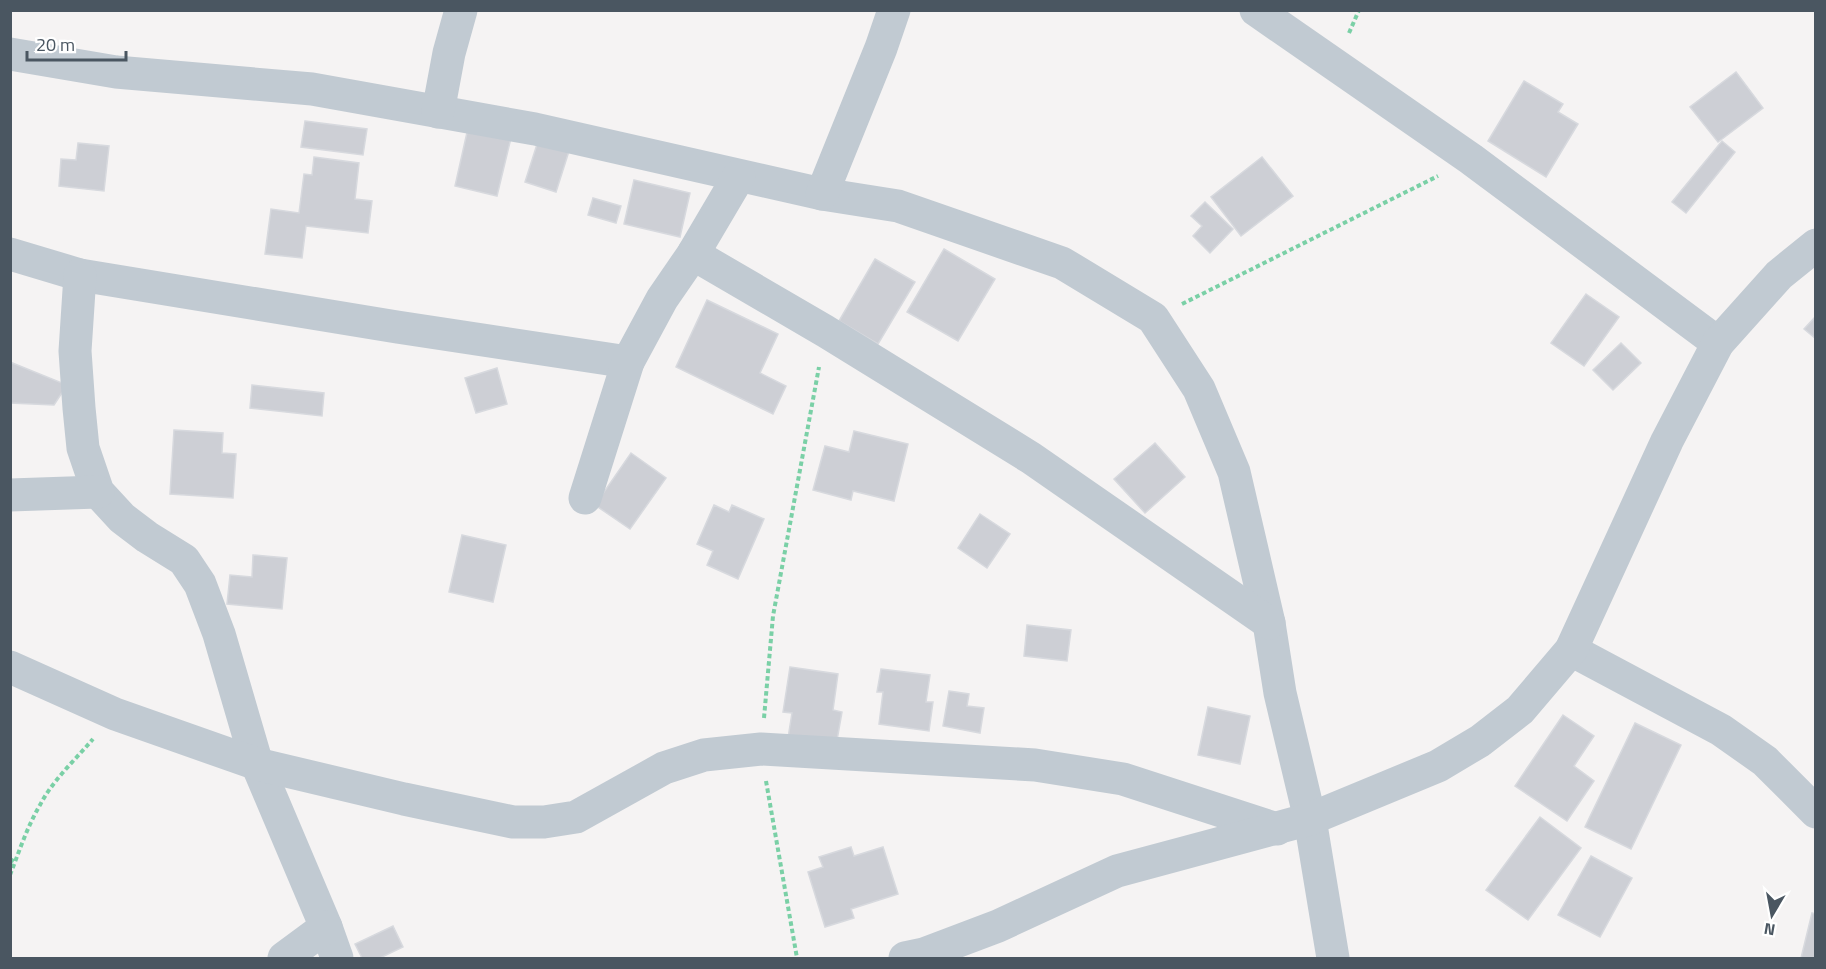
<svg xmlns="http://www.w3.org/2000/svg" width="1826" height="969" viewBox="0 0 1826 969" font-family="'Titillium Web',sans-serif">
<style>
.building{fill:#cdcfd5;stroke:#d7d9de;stroke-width:1.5}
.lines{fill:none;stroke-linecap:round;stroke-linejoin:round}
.path{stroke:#7ad0a6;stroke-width:4;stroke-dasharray:4.5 3;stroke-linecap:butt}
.street{stroke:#c1cad2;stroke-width:33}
</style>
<rect width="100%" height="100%" fill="#f5f3f3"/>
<g class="building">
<polygon points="1736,72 1763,108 1718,142 1690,107"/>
<polygon points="1524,81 1563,104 1558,112 1578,124 1546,177 1488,141"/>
<polygon points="305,121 367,129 363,155 301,147"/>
<polygon points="468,128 511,138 497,196 455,186"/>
<polygon points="539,138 570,148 556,192 525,182"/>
<polygon points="1722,141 1735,152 1686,213 1672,202"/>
<polygon points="78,143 109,146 104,191 59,186 61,159 76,160"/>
<polygon points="314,157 359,163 355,199 372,201 368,233 306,226 302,258 265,254 271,209 299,213 304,174 312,175"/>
<polygon points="1262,157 1293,196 1241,236 1211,197"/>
<polygon points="634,180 690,193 680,237 624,224"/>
<polygon points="593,198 621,206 616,223 588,215"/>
<polygon points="1205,202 1233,229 1210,253 1193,236 1202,226 1191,216"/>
<polygon points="944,249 995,279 958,341 907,312"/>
<polygon points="875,259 915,282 878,344 839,321"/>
<polygon points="1586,294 1619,317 1584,366 1551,343"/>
<polygon points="707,300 778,334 760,373 786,386 773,414 676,367"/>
<polygon points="1816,316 1816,339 1804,329"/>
<polygon points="1621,343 1641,363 1613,390 1593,370"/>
<polygon points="10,362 67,385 54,405 10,403"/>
<polygon points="497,368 507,404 476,413 465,378"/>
<polygon points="252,385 324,393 322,416 250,408"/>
<polygon points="174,430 223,433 222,453 236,454 233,498 170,494"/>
<polygon points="854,431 908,444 894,501 853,491 851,500 813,490 825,446 849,452"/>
<polygon points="1155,443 1185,477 1145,513 1114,479"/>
<polygon points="631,453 666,478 630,529 595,505"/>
<polygon points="714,505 729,512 732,505 764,519 738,579 707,565 713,551 697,544"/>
<polygon points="980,514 1010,534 987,568 958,548"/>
<polygon points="462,535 506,545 493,602 449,592"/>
<polygon points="253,555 287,558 282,609 227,604 230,575 252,577"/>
<polygon points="1027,625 1071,630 1067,661 1024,656"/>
<polygon points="790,667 838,674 833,710 842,712 836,746 788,738 792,713 783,712"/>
<polygon points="881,669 930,675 926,702 933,702 929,731 879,724 883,692 877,692"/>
<polygon points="949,691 969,694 967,706 984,708 980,733 943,726"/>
<polygon points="1208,707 1250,716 1240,764 1198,755"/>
<polygon points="1563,715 1594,736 1574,766 1594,781 1567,821 1515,786"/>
<polygon points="1635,723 1681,745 1631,849 1585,827"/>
<polygon points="1540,817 1581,848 1528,920 1486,890"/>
<polygon points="851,847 854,856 883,847 898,894 851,909 854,918 825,927 808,872 823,867 819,857"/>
<polygon points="1591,856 1632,878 1600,937 1558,915"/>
<polygon points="1812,913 1816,914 1816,958 1801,958"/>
<polygon points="393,926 403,947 380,958 362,958 355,944"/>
</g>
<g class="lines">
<g class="path">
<polyline points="1349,33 1359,10"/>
<polyline points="1182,304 1438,176"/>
<polyline points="764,718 773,616 819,367"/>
<polyline points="766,781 797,958"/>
<polyline points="10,859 15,862"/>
<path d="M10,875c9,-23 17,-48 30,-70 13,-25 35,-45 53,-66"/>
</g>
<g class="street">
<polyline points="1256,10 1471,159 1718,343"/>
<polyline points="10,54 116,72 312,89 535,129 822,194 898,206 1062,263 1153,318 1199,389 1234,472 1269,623 1280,693 1310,819 1333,958"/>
<polyline points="438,112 449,53 461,10"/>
<polyline points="822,194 881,48 894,10"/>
<polyline points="10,254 80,275 397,327 628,362"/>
<polyline points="693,254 825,331 1031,458 1269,623"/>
<polyline points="80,275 75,351 79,408 83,448 98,492 122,518 147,537 184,560 200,584 219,634 257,764 326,927 337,958"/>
<polyline points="10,495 98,492"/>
<polyline points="585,498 628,362 662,299 693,254 739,176"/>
<polyline points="1571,650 1721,730 1765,761 1816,812"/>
<polyline points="10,667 115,714 257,764 404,799 513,822 544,822 576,817 664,768 704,755 761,749 1035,765 1123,779 1277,829"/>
<polyline points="284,958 326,927"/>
<polyline points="905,958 924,954 998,926 1117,871 1310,819 1438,766 1480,741 1520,710 1571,650 1667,441 1718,343 1779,275 1816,245"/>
</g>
</g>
<rect width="1826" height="969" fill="none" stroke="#4a5661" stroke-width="24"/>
<g transform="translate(1772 915) rotate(190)" stroke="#ffffff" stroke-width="4.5" paint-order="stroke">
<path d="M0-4.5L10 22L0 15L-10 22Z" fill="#4a5661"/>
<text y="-9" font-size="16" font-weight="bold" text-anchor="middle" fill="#4a5661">N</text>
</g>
<path d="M27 51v9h99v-9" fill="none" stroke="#4a5661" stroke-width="3"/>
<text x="36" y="51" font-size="18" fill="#4a5661" stroke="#ffffff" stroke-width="4.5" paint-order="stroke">20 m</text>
</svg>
